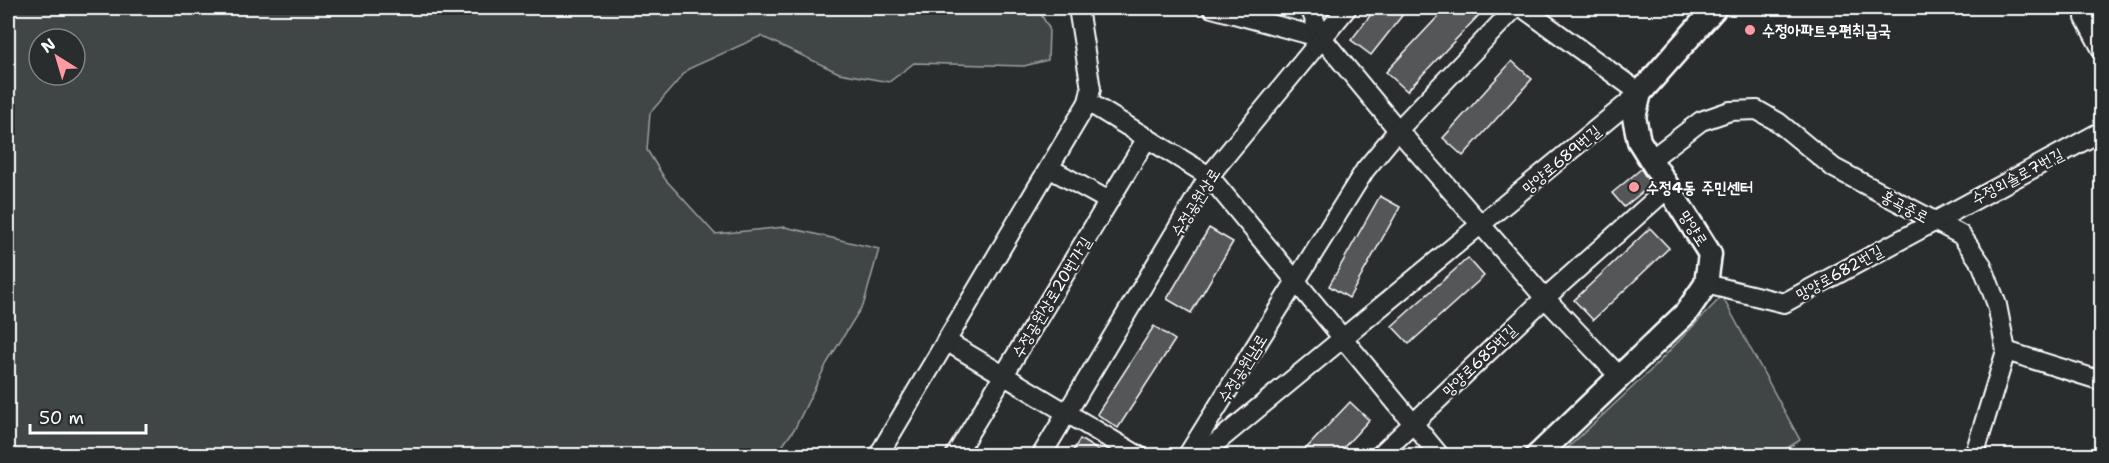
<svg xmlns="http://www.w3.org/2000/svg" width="2109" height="463" viewBox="0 0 2109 463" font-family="'Shantell Sans','Poor Story',sans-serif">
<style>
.green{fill:#414445;stroke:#a0a2a2;stroke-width:1.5;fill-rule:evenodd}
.building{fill:#555758;stroke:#fff;stroke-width:1.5}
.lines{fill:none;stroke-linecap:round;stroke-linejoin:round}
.minor-casing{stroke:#fff;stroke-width:22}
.major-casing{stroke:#fff;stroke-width:27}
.minor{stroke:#2a2d2e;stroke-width:18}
.major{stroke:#2a2d2e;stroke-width:22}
.poi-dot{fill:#ff9aa2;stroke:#2a2d2e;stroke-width:2}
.labels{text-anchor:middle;stroke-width:4.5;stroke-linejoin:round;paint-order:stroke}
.poi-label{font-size:16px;font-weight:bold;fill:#fff;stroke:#2a2d2e;text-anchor:start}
.street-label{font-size:16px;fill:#fff;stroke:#2a2d2e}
</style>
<rect width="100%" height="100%" fill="#2a2d2e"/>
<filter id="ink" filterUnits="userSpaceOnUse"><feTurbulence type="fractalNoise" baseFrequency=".0167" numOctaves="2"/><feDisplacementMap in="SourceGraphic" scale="12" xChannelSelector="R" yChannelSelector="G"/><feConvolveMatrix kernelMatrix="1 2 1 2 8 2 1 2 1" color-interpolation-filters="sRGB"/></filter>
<g filter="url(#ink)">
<g class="green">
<path d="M8,8l1030,1 11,19 -1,32 -24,6 -110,-3 -25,19 -50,-9 -78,-37 -73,33 -38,44 -3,37 18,29 50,55 70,-7 94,22 -15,54 -37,60 -32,65 -19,27h-768zM39,39h36v36h-36z"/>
<polygon points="1722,296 1800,440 1777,455 1559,456 1650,371"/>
</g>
<g class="building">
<polygon points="1376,8 1408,8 1371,55 1351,40"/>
<polygon points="1446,8 1468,8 1478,16 1407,91 1386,72"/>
<polygon points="1512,61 1532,79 1463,156 1443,138"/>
<polygon points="1641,169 1651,185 1624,207 1612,193"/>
<polygon points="1380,196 1400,207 1349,298 1329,286"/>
<polygon points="1209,228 1233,242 1191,313 1167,299"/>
<polygon points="1650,228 1669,248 1593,320 1574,300"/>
<polygon points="1468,258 1484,276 1409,344 1392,326"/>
<polygon points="1154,326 1175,340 1118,428 1097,414"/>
<polygon points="1350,402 1369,420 1336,456 1299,456"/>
<polygon points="1080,439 1107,456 1070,456"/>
</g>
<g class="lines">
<defs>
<g id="minor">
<polyline points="1212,8 1322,38"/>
<polyline points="1310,8 1322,38 1398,130 1545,298 1620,377"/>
<polyline points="2086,8 2085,18 2102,50"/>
<polyline points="1088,102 1209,176 1440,456"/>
<polyline points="1650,160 1701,121 1730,111 1757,110 1778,122 1834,168 1961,235 1982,265 1997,305 2006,351 1974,456"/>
<polyline points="1049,168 1109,201"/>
<polyline points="1706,284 1784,303 2102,131"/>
<polyline points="946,341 1139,456"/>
<polyline points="2006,351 2102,381"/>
<polyline points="878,456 1088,102 1091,89 1078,8"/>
<polyline points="955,456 1147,138"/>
<polyline points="1041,456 1209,176 1347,8"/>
<polyline points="1187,456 1365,170 1398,130 1515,8"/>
<polyline points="1200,456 1640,93 1523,8"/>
<polyline points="1379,456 1545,298 1668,188"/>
</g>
<polyline id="major" points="1537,456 1686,313 1706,284 1710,254 1639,141 1634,117 1640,93 1715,8"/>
</defs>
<use href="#minor" class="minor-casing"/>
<use href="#major" class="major-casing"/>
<use href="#minor" class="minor"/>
<use href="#major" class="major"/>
</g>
</g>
<g class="poi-dot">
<circle cx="1750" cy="30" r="6"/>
<circle cx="1634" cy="187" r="6"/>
</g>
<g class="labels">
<g class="poi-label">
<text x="1762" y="36">수정아파트우편취급국</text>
<text x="1646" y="193">수정4동 주민센터</text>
</g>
<g class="street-label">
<text transform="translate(1561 159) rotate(-40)" y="6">망양로689번길</text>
<text transform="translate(2017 176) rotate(-28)" y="6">수정외솔로7번길</text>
<text transform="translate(1195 202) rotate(-58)" y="6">수정공원상로</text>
<text transform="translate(1905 206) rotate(28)" y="6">홍곡중로</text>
<text transform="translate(1694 228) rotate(57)" y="6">망양로</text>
<text transform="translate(1839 272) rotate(-29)" y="6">망양로682번길</text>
<text transform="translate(1051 297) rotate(-59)" y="6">수정공원상로20번가길</text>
<text transform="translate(1479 360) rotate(-44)" y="6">망양로685번길</text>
<text transform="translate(1242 368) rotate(-58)" y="6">수정공원남로</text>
</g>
</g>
<rect width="2109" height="463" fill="none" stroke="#2a2d2e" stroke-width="30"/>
<rect x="15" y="15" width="2079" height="433" fill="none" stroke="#fff" stroke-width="2" filter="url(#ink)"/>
<g transform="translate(57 57) rotate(323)"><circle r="28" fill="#2a2d2e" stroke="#7f8182" stroke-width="1.5"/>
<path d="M0-4.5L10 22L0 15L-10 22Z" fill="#ff9aa2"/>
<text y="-9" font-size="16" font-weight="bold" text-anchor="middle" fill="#ffffff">N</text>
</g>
<path d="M30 424v9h116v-9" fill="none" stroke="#ffffff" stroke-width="3"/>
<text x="39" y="424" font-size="18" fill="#ffffff" stroke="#2a2d2e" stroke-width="4.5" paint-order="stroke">50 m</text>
</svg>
